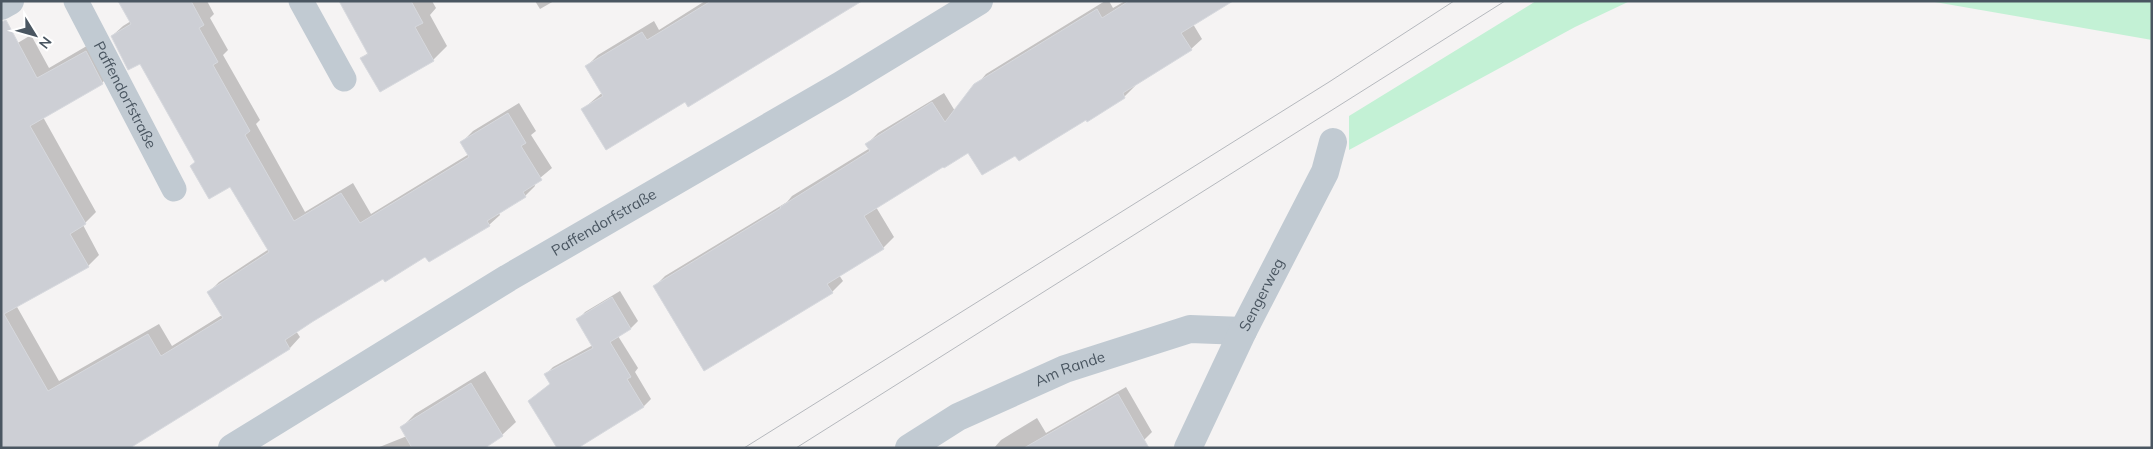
<svg xmlns="http://www.w3.org/2000/svg" width="2153" height="449" viewBox="0 0 2153 449" font-family="Mulish,sans-serif">
<style>
.green{fill:#c3f1d5}
.shadow{fill:#0003}
.building{fill:#cdcfd5;stroke:#d7d9de}
.lines{fill:none;stroke-linecap:round;stroke-linejoin:round}
.lane{stroke:#c1cad2;stroke-width:25}
.street{stroke:#c1cad2;stroke-width:28}
.tram{stroke:#b5b8bd;stroke-width:1}
.labels{text-anchor:middle;stroke-width:4;stroke-linejoin:round;paint-order:stroke}
.street-label{font-size:15px;fill:#4a5661;stroke:#fff}
</style>
<rect width="100%" height="100%" fill="#f5f3f3"/>
<g class="green">
<polygon points="1536,1 1630,1 1575,27 1349,150 1349,116"/>
<polygon points="1929,1 2152,1 2152,40"/>
</g>
<g class="shadow">
<polygon points="130,1 207,1 214,14 210,18 228,50 223,55 260,120 256,124 305,212 353,183 371,214 469,154 462,142 473,131 519,103 536,131 531,135 552,168 534,183 535,186 525,196 499,213 500,215 489,225 384,277 296,331 300,337 290,348 129,447 1,448 1,295 8,291 59,381 159,324 172,346 222,315 209,292 219,282 269,249 230,186 140,62 112,36 123,26 131,21"/>
<polygon points="340,1 432,1 436,8 430,15 447,46 433,60 362,58 369,52"/>
<polygon points="535,1 554,1 540,9"/>
<polygon points="705,1 859,1 686,101 583,109 603,92 587,66 598,55 654,21 659,30"/>
<polygon points="1105,1 1109,1 1113,8 1125,1 1230,1 1193,24 1202,39 1191,49 1134,85 1135,86 1124,97 1016,154 969,152 943,165 876,207 894,237 883,248 839,275 843,281 832,292 654,287 665,276 787,202 792,196 870,148 867,144 878,133 944,93 955,111 986,74"/>
<polygon points="31,35 49,68 97,40 113,71 102,83 43,117 96,212 83,225 99,255 88,266 1,201 1,53"/>
<polygon points="620,291 638,321 631,328 618,336 638,368 635,372 651,399 644,406 576,448 530,401 551,383 546,374 553,367 593,345 578,320 585,312"/>
<polygon points="485,371 516,422 502,435 482,448 377,448 407,436 402,427 415,414"/>
<polygon points="1126,387 1152,432 1144,440 1133,446 1134,448 994,448 1001,440 1037,418 1046,433"/>
</g>
<g class="building">
<polygon points="118,1 191,1 204,25 199,28 218,62 213,65 250,131 245,135 294,221 341,193 360,223 469,157 460,142 508,113 526,143 521,146 542,180 523,192 526,197 487,221 490,226 429,262 425,257 385,282 383,279 312,322 285,340 290,349 130,448 1,448 1,22 6,20 37,78 86,51 103,84 30,126 86,224 70,234 89,267 4,314 48,391 148,334 161,356 223,318 207,292 269,252 230,187 209,199 190,166 195,162 140,64 128,70 111,36 131,24"/>
<polygon points="339,1 411,1 423,23 415,27 434,61 380,92 360,58 368,54"/>
<polygon points="711,1 862,1 688,107 685,102 606,150 581,109 603,96 585,66 642,32 647,40"/>
<polygon points="1129,1 1233,1 1181,33 1192,50 1123,93 1125,98 1087,122 1086,120 1019,161 1015,156 982,175 968,153 944,168 943,167 864,216 884,249 827,284 833,293 704,371 653,286 781,208 780,207 870,151 865,144 932,102 945,122 974,84 1097,9 1102,18"/>
<polygon points="612,297 631,329 610,342 631,377 627,379 644,407 578,448 557,448 528,401 550,384 544,374 593,348 576,319"/>
<polygon points="471,383 503,436 485,448 412,448 400,427"/>
<polygon points="1118,394 1149,448 1024,448"/>
</g>
<g class="lines">
<g class="lane">
<path id="s1" d="M76,1l98,188"/>
<polyline points="301,1 344,79"/>
</g>
<g class="street">
<polyline points="1,6 10,1"/>
<path id="s2" d="M232,448l276,-170 333,-193 138,-84"/>
<path id="s3" d="M909,448l49,-31 107,-48 125,-40 53,2"/>
<path id="s4" d="M1188,448l55,-117 82,-159 8,-30"/>
</g>
<g class="tram">
<polyline points="744,448 1329,82 1454,1"/>
<polyline points="796,448 1505,1"/>
</g>
</g>
<g class="labels">
<g class="street-label">
<text dy="5" stroke="none"><textPath href="#s1" startOffset="106">Paffendorfstraße</textPath></text>
<text dy="5" stroke="none"><textPath href="#s2" startOffset="435">Paffendorfstraße</textPath></text>
<text dy="5" stroke="none"><textPath href="#s4" startOffset="170">Sengerweg</textPath></text>
<text dy="5" stroke="none"><textPath href="#s3" startOffset="180">Am Rande</textPath></text>
</g>
</g>
<rect width="2153" height="449" fill="none" stroke="#4a5661" stroke-width="5"/>
<g transform="translate(35 35) rotate(127)" stroke="#ffffff" stroke-width="4" paint-order="stroke">
<path d="M0-4L9 19L0 12L-9 19Z" fill="#4a5661"/>
<text y="-8" font-size="14" font-weight="bold" text-anchor="middle" fill="#4a5661">N</text>
</g>
</svg>
